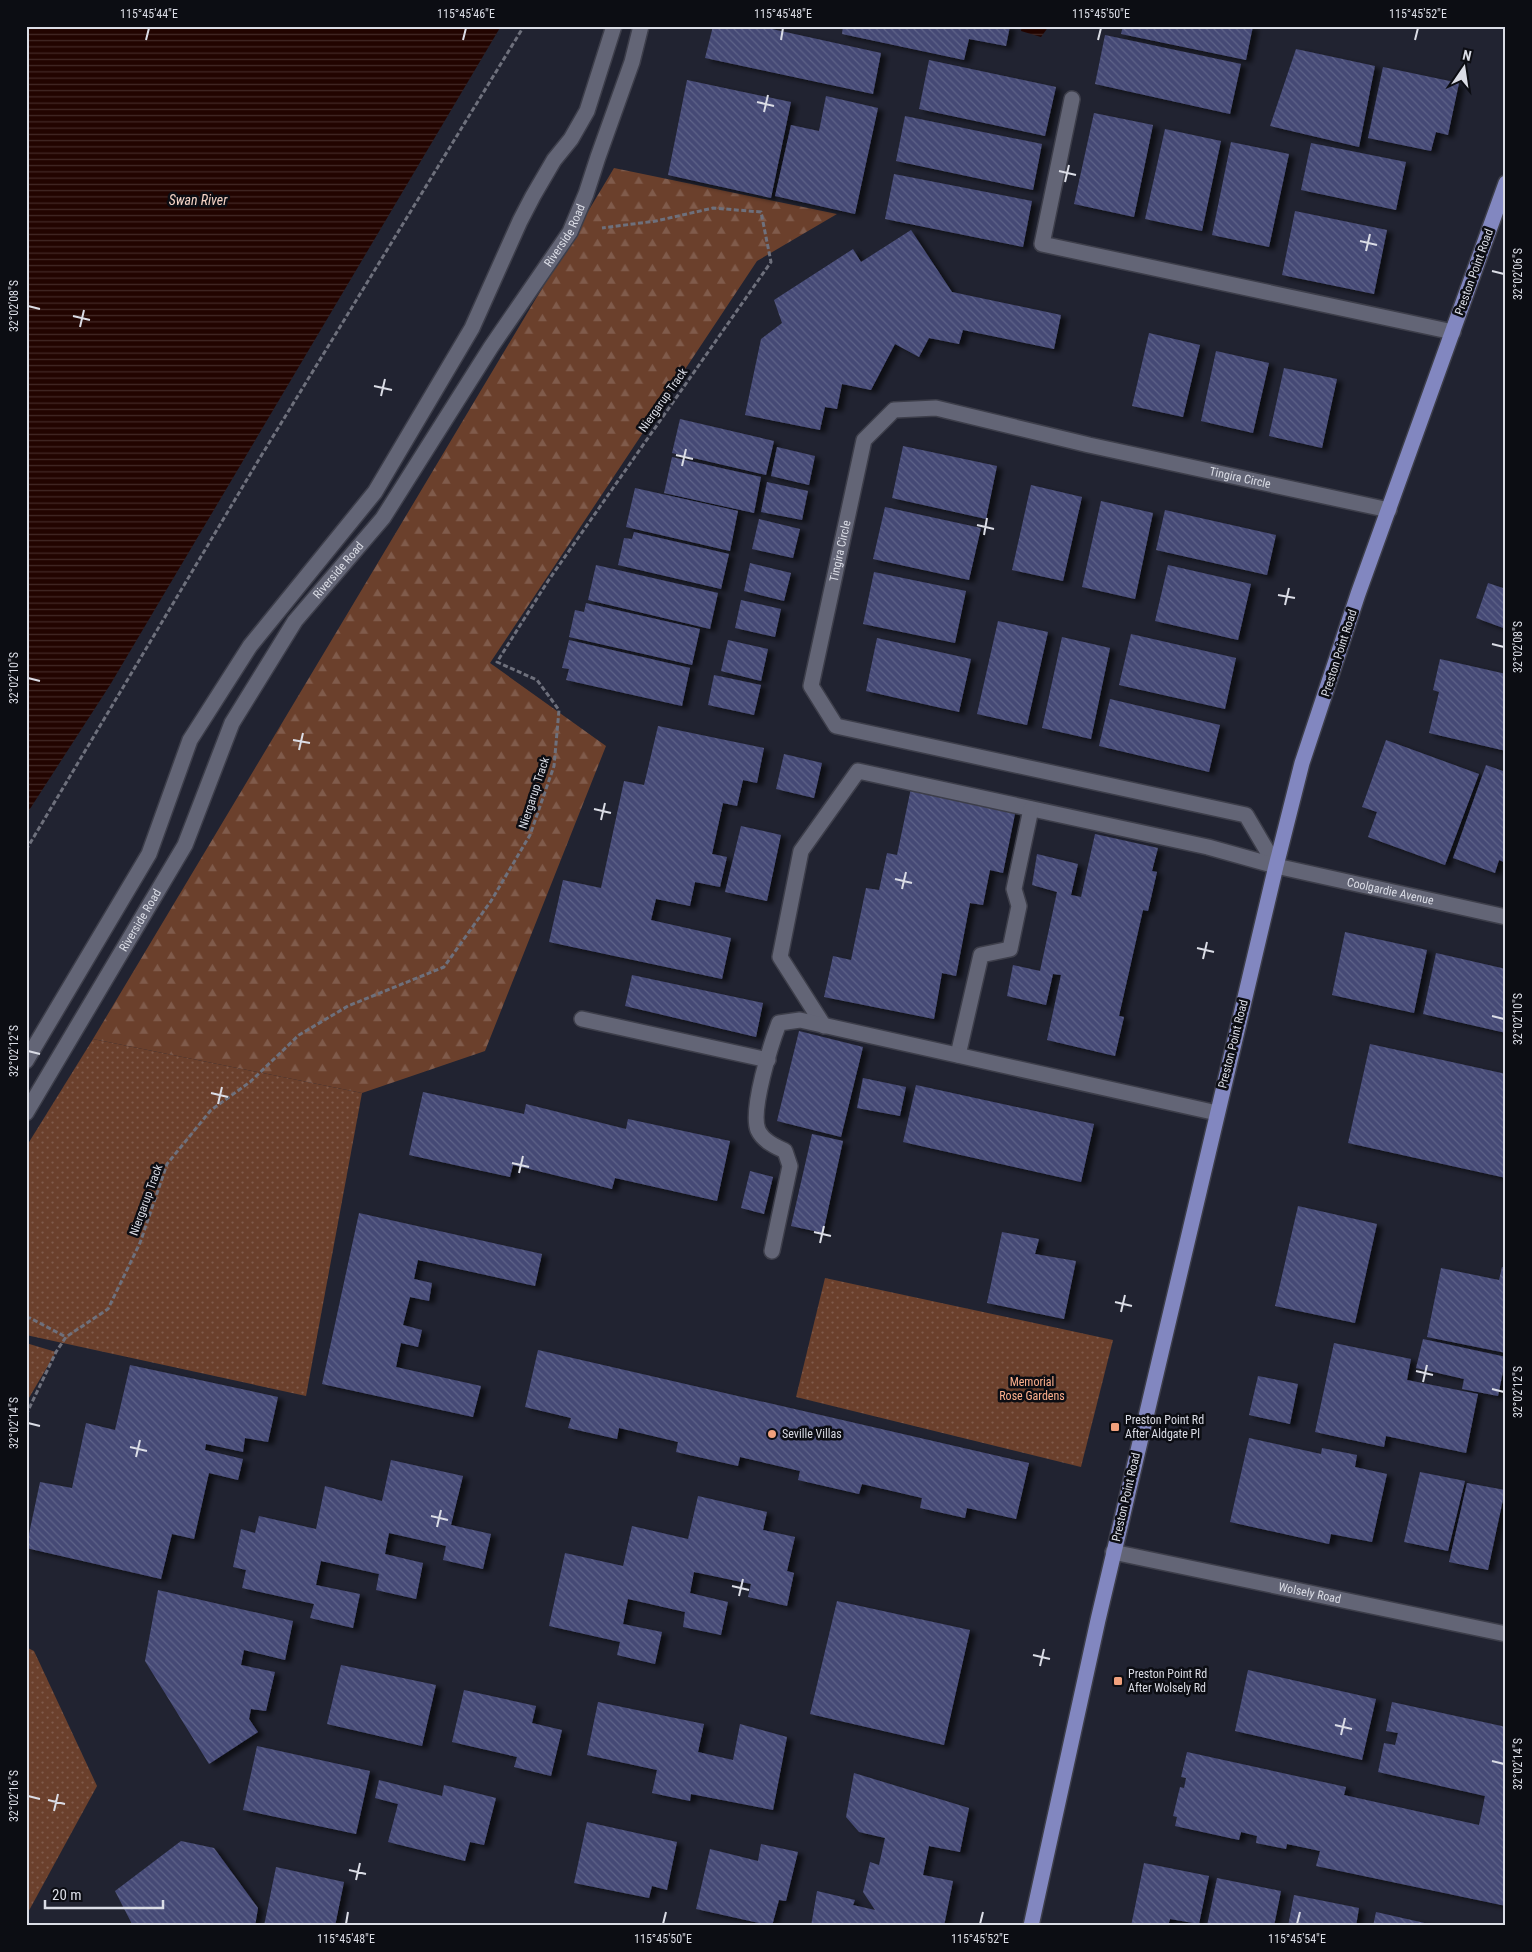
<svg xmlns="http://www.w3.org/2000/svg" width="1532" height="1952" viewBox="0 0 1532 1952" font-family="'Roboto Condensed',sans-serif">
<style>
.green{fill:url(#green-dots)}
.forest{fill:url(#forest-firs)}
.water{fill:url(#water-rules)}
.building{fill:url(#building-back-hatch);filter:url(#shadow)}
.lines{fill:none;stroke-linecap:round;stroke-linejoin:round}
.minor-casing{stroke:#3d3e4a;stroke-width:18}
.major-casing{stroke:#3d3e4a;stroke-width:18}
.path{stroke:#6e707c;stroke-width:3;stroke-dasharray:5 2.5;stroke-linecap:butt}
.minor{stroke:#636576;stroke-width:15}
.major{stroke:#8287c0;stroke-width:15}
.ticks{fill:none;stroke:#dbdde6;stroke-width:2}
.poi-dot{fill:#f1a17d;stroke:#0c0d13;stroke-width:2}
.labels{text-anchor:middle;stroke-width:5;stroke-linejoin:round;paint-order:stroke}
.street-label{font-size:12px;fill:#dbdde6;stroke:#0c0d13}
.park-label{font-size:12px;fill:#feb08d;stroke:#0c0d13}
.poi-label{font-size:12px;fill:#dbdde6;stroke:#0c0d13;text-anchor:start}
.water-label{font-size:14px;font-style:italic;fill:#f4d3c5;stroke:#0c0d13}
.neatline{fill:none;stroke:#dbdde6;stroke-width:2}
.ticks-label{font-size:12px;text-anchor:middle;fill:#dbdde6}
</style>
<defs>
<pattern id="green-dots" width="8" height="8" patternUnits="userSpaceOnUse" patternTransform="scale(1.25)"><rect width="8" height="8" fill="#6b402c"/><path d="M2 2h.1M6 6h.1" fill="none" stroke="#805b4b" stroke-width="1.8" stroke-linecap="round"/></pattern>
<pattern id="forest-firs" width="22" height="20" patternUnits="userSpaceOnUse" patternTransform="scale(1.25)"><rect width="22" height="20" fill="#6b402c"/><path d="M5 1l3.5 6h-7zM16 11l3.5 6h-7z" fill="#805b4b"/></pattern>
<pattern id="water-rules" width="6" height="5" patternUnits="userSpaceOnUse" patternTransform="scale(1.25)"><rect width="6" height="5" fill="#220400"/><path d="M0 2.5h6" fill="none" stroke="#422825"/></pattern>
<pattern id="building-back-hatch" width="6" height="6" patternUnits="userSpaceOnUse" patternTransform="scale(1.25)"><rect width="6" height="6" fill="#454975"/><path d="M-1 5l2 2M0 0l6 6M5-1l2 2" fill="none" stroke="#5f6389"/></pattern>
<filter id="shadow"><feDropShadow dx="5.5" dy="3" stdDeviation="2.5" flood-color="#0009"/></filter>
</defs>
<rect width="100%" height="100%" fill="#212331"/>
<g class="green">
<polygon points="93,1039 362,1093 306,1396 26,1335 26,1147"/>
<polygon points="825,1278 1113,1340 1081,1467 796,1397"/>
<polygon points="26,1343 56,1352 26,1403"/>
<polygon points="26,1647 34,1651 97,1786 26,1916"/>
</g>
<polygon class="forest" points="614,168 837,214 757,261 490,663 606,746 485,1051 362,1093 93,1039"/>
<g class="water">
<polygon points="26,26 501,26 110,685 26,815"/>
<polygon points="1022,26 1049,26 1041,37 1021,31"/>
</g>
<g class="building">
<polygon points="713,26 758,26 881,53 873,94 705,58"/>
<polygon points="843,26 1010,26 1006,46 969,39 964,60 842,34"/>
<polygon points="1123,26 1253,26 1246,60 1121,34"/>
<polygon points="1105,35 1241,64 1230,114 1095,84"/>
<polygon points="1296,49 1375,66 1359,147 1270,126"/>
<polygon points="929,60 1056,87 1045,136 919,109"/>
<polygon points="1383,67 1459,83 1448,135 1436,132 1431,151 1368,138"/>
<polygon points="687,80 791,102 771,198 668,175"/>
<polygon points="826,96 878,108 855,214 775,196 791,125 819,131"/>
<polygon points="1094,113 1153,125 1134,217 1074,204"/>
<polygon points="905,116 1042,144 1033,190 896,161"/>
<polygon points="1165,129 1221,141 1202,231 1145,219"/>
<polygon points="1231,142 1289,154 1269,247 1212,235"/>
<polygon points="1311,143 1406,162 1396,210 1301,190"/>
<polygon points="894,174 1032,201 1023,247 885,219"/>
<polygon points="1295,211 1387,230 1374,294 1282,275"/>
<polygon points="911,230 952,292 1061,315 1054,349 963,330 959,344 929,338 919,357 895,344 871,390 842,384 837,409 825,407 820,430 745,415 761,339 782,323 774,300 853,249 861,262"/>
<polygon points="1149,333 1200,345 1183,417 1132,406"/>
<polygon points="1216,351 1269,363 1253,433 1201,421"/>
<polygon points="1284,368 1337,379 1322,448 1269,436"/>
<polygon points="680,419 774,441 766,475 672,453"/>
<polygon points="903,446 997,466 986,519 892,498"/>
<polygon points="777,447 815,456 809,485 771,476"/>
<polygon points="672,457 761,477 754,513 664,493"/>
<polygon points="767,482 808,491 802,520 761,512"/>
<polygon points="1031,485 1082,497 1063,581 1012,570"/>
<polygon points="635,488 738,511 730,551 626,527"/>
<polygon points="1101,501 1153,513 1135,599 1082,587"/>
<polygon points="885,507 981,528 969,580 873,559"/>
<polygon points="1165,510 1276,535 1267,575 1156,550"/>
<polygon points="759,519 800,529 793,558 752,549"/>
<polygon points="634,532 729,554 721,589 618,565 624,538 632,539"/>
<polygon points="750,563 791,573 784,601 744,591"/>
<polygon points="596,565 718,593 710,629 588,600"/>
<polygon points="1168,565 1251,584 1238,640 1155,621"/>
<polygon points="874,572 966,591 955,643 863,624"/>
<polygon points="1488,583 1506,589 1506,629 1476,618"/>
<polygon points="741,600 781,609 775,637 735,628"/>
<polygon points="586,603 700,629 692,665 569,637 575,610 584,612"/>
<polygon points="998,621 1048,632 1027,725 977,714"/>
<polygon points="1131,634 1236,658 1225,709 1119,685"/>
<polygon points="1062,637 1110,648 1091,739 1042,728"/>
<polygon points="877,638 971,659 959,712 866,691"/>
<polygon points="569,640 690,668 682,706 566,680 569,669 562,668"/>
<polygon points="728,640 768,649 761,681 721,671"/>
<polygon points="1440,659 1506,674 1506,751 1429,733 1439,692 1433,690"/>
<polygon points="714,675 761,685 754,715 708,705"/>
<polygon points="1110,699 1220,725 1209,772 1099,746"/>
<polygon points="658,726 764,748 757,783 743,780 737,806 723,803 712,854 727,857 720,887 695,882 690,906 656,899 651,920 731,938 722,979 549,942 563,880 601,888 624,781 644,785"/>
<polygon points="1386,740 1479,774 1445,865 1368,837 1377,812 1362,807"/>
<polygon points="784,754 822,763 814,798 776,789"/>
<polygon points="1486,765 1506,772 1506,863 1499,860 1495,873 1453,858"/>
<polygon points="911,788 1016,809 1003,873 990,870 983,905 970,903 956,976 942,973 934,1019 824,997 833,956 851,960 866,888 879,890 887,853 897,855"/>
<polygon points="741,826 781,835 767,901 725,892"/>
<polygon points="1095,834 1158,848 1152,871 1157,872 1148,911 1143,910 1119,1016 1124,1017 1115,1056 1047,1040 1061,975 1053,974 1046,1005 1007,996 1013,965 1040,971 1057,892 1032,885 1037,854 1078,864 1071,895 1081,897"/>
<polygon points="1345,932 1427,950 1414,1013 1332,995"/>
<polygon points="1436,953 1506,969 1506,1033 1423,1014"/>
<polygon points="632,975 763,1003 756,1037 625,1006"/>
<polygon points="799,1031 863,1047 841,1137 777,1121"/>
<polygon points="1370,1044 1506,1074 1506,1178 1348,1143"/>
<polygon points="863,1078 906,1087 900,1116 857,1108"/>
<polygon points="916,1085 1094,1124 1081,1182 903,1142"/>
<polygon points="423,1092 524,1114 526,1104 626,1129 628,1119 730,1141 717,1201 615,1178 612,1189 513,1165 510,1177 409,1155"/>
<polygon points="812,1134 843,1141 823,1233 791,1226"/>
<polygon points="750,1171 773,1177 764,1214 741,1208"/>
<polygon points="1298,1206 1377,1224 1355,1323 1275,1306"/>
<polygon points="359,1213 542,1254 535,1286 418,1260 414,1279 432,1283 429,1301 410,1297 403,1325 422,1330 418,1347 401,1343 396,1367 481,1386 473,1417 322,1384"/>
<polygon points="1002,1232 1039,1239 1035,1254 1076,1261 1064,1319 987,1303"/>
<polygon points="1502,1267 1506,1267 1506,1353 1427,1337 1441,1268 1499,1280"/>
<polygon points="1423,1339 1506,1357 1498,1396 1462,1389 1464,1379 1416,1368"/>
<polygon points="1334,1343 1411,1359 1407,1380 1478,1394 1466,1453 1386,1436 1384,1447 1315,1432"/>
<polygon points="538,1350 1029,1463 1016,1519 967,1508 965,1518 920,1508 922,1498 862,1484 859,1494 798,1480 800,1471 740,1457 738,1466 676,1452 678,1442 619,1428 617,1439 568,1428 571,1418 525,1407"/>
<polygon points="130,1365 278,1397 268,1442 245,1438 243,1452 206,1444 205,1450 243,1459 238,1480 209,1473 194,1539 172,1534 161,1579 26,1548 40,1482 72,1488 86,1423 115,1430"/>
<polygon points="1258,1376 1298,1384 1290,1424 1249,1415"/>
<polygon points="1249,1438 1321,1454 1322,1448 1357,1455 1355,1467 1387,1474 1372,1542 1331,1534 1329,1544 1230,1522"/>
<polygon points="391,1460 463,1476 451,1525 491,1534 483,1569 443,1560 446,1546 389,1533 385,1554 423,1563 416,1599 376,1590 379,1574 321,1561 316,1585 360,1594 353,1628 310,1618 314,1604 242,1588 246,1570 233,1567 241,1529 255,1533 259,1516 316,1529 325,1486 382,1501"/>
<polygon points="1420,1472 1465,1481 1448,1551 1404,1542"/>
<polygon points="1467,1483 1505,1490 1488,1570 1449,1562"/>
<polygon points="698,1496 767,1512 763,1530 795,1537 787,1571 794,1573 787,1606 748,1597 751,1584 694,1572 690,1593 728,1602 721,1635 683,1627 685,1612 628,1599 623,1624 662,1632 655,1664 617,1655 620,1642 549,1626 565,1553 623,1566 632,1526 688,1539"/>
<polygon points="158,1590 293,1621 285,1660 244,1650 241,1665 275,1672 266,1711 251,1709 249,1719 258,1732 209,1764 145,1661"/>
<polygon points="837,1601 970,1630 944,1745 810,1714"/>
<polygon points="341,1665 436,1685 422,1746 327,1724"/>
<polygon points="1248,1670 1376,1699 1362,1760 1235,1731"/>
<polygon points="464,1690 536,1706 532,1723 562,1730 551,1776 514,1767 517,1757 452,1742"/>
<polygon points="598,1702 704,1724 698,1752 733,1760 740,1724 787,1737 773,1810 691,1794 690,1801 652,1793 657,1770 587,1755"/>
<polygon points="1392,1702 1506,1727 1506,1906 1316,1866 1320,1851 1287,1844 1286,1849 1256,1843 1257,1836 1241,1832 1239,1840 1175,1826 1177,1817 1173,1816 1180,1787 1184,1788 1186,1778 1181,1777 1187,1752 1346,1787 1344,1795 1479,1825 1485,1796 1378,1772 1384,1743 1395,1745 1398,1733 1386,1731"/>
<polygon points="257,1746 370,1771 356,1834 243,1810"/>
<polygon points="854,1773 969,1808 960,1852 929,1846 923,1875 953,1881 944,1926 932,1923 932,1926 811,1926 817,1891 855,1900 853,1905 875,1910 863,1892 870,1862 879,1865 885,1838 859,1832 846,1817"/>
<polygon points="379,1780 442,1796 444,1785 496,1798 484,1845 470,1842 465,1861 388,1842 398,1804 375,1798"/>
<polygon points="587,1822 677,1842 667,1890 652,1886 649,1898 574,1883"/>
<polygon points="181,1841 214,1848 258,1908 255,1926 133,1926 115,1891"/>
<polygon points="761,1844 798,1852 786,1901 779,1900 772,1926 696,1909 710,1849 758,1861"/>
<polygon points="1144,1863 1209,1876 1199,1924 1170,1919 1168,1926 1131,1926"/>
<polygon points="276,1867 344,1882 335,1926 264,1926"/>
<polygon points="1217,1878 1281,1891 1274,1926 1207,1926"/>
<polygon points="1294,1895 1359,1908 1356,1926 1288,1926"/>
<polygon points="1376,1912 1429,1924 1428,1926 1373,1926"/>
</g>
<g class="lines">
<defs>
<g id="minor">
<polyline points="1072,99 1042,244 1453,332"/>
<path id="s1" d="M1276,866l-30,-51 -410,-89 -25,-40 53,-246 30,-30 42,-2 153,37 300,65"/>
<polyline points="582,1019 768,1060"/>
<path id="s2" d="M824,1026l-44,-69 21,-106 57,-80 350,76 68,19 230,51"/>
<polyline points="958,1055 981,955 1010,949 1019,906 1014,889 1031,809"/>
<polyline points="26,1061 149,854 190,740 250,646 375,492 472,328 520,221 533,196 554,160 571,139 587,111 614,26"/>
<path id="s3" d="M26,1113l159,-268 47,-122 63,-102 88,-103 108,-171 79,-115 16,-38 12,-37 34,-95 9,-36"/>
<path d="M772,1251l18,-85 -5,-15c-10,-5 -22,-10 -27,-21 -8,-20 13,-86 21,-107l21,-3 417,93"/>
<path id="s4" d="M1113,1552l393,82"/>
</g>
<polyline id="major" points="1031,1926 1098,1620 1276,866 1302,763 1358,594 1506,183"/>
</defs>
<use href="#minor" class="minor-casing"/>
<use href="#major" class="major-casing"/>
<g class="path">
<polyline points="26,850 258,461 524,26"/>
<polyline points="26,1318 30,1318 66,1337"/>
<polyline points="26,1415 56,1352 66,1337 108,1309 140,1243 167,1164 211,1110 250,1082 299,1035 348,1006 444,967 491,901 530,835 554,766 559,710 537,680 497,662 548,581 771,262 761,212 713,208 656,221 602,228"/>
</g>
<use href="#minor" class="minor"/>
<use href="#major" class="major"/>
</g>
<path class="ticks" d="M146,40l3,-12M463,40l3,-12M781,40l2,-12M1098,40l3,-12M1415,40l3,-12M757,102l17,4M764,112l4,-17M1059,171l17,4M1065,182l4,-17M1360,241l17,4M1366,251l4,-17M1492,271l12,3M28,306l12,3M73,316l17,4M80,327l4,-17M374,386l18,4M381,396l4,-17M676,455l17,4M682,466l4,-17M977,525l17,4M984,535l3,-17M1278,595l17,3M1285,605l4,-17M1492,644l12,3M28,678l12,3M293,740l17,3M299,750l4,-17M594,809l17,4M601,820l4,-17M895,879l17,4M902,889l4,-17M1197,948l17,4M1203,959l4,-17M1492,1016l12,3M28,1051l12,3M211,1093l17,4M218,1104l4,-17M512,1163l17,4M519,1173l4,-17M814,1232l17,4M820,1243l4,-17M1115,1302l17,4M1121,1312l4,-17M1416,1371l17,4M1423,1382l4,-17M1492,1389l12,3M28,1423l12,3M130,1447l17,4M136,1457l4,-17M431,1516l17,4M437,1527l4,-17M732,1586l17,4M739,1596l4,-17M1033,1655l17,4M1040,1666l4,-17M1335,1725l17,4M1341,1735l4,-17M1492,1761l12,3M28,1796l12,3M48,1800l17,4M54,1811l4,-17M349,1870l17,4M356,1880l4,-17M346,1924l2,-12M663,1924l3,-12M980,1924l3,-12M1297,1924l3,-12"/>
<g class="poi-dot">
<rect x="1110" y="1422" width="10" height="10" rx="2.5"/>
<circle cx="772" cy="1434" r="5"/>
<rect x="1113" y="1676" width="10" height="10" rx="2.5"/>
</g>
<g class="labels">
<g class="street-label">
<text dy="4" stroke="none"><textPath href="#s3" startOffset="1034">Riverside Road</textPath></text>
<text transform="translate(1474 272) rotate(-70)" y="4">Preston Point Road</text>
<text transform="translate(663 400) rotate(-55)" y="4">Niergarup Track</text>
<text dy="4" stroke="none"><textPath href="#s1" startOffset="1174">Tingira Circle</textPath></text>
<text dy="4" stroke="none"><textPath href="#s1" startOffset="664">Tingira Circle</textPath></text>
<text dy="4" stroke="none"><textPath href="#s3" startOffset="629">Riverside Road</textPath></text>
<text transform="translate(1339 653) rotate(-72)" y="4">Preston Point Road</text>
<text transform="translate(534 793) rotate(-72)" y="4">Niergarup Track</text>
<text dy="4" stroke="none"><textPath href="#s2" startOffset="834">Coolgardie Avenue</textPath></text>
<text dy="4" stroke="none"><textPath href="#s3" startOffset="224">Riverside Road</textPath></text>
<text transform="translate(1233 1044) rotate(-76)" y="4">Preston Point Road</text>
<text transform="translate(146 1200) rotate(-70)" y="4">Niergarup Track</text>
<text transform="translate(1126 1497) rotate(-77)" y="4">Preston Point Road</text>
<text dy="4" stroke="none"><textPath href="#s4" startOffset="201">Wolsely Road</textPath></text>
</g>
<g class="park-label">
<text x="1032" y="1386">Memorial<tspan x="1032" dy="14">Rose Gardens</tspan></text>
</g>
<g class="poi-label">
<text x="1125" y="1424">Preston Point Rd<tspan x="1125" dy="14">After Aldgate Pl</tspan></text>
<text x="782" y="1438">Seville Villas</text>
<text x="1128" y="1678">Preston Point Rd<tspan x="1128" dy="14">After Wolsely Rd</tspan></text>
</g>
<g class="water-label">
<text x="198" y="205">Swan River</text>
</g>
</g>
<rect width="1532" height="1952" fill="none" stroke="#0c0d13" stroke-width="55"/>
<g transform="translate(1464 68) rotate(13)" stroke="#0c0d13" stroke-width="4" paint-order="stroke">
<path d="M0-4L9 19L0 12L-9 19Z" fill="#dbdde6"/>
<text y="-8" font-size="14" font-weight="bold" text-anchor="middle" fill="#dbdde6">N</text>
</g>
<path d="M45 1900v8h118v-8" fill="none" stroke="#dbdde6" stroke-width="2.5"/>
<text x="52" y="1900" font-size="15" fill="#dbdde6" stroke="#0c0d13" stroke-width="4" paint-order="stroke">20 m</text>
<rect x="28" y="28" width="1476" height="1896" class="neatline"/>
<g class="ticks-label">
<text x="149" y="18">115°45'44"E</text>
<text x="466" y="18">115°45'46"E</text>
<text x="783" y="18">115°45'48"E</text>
<text x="1101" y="18">115°45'50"E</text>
<text x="1418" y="18">115°45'52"E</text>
<text transform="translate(1518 274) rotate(-90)" y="4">32°02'06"S</text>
<text transform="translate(14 306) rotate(-90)" y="4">32°02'08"S</text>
<text transform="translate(1518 647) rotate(-90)" y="4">32°02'08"S</text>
<text transform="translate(14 678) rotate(-90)" y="4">32°02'10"S</text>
<text transform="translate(1518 1019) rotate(-90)" y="4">32°02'10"S</text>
<text transform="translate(14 1051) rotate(-90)" y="4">32°02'12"S</text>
<text transform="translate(1518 1392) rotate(-90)" y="4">32°02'12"S</text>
<text transform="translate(14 1423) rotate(-90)" y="4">32°02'14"S</text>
<text transform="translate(1518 1764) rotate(-90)" y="4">32°02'14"S</text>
<text transform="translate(14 1796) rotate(-90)" y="4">32°02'16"S</text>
<text x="346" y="1943">115°45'48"E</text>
<text x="663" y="1943">115°45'50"E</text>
<text x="980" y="1943">115°45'52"E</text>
<text x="1297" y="1943">115°45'54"E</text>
</g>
</svg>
